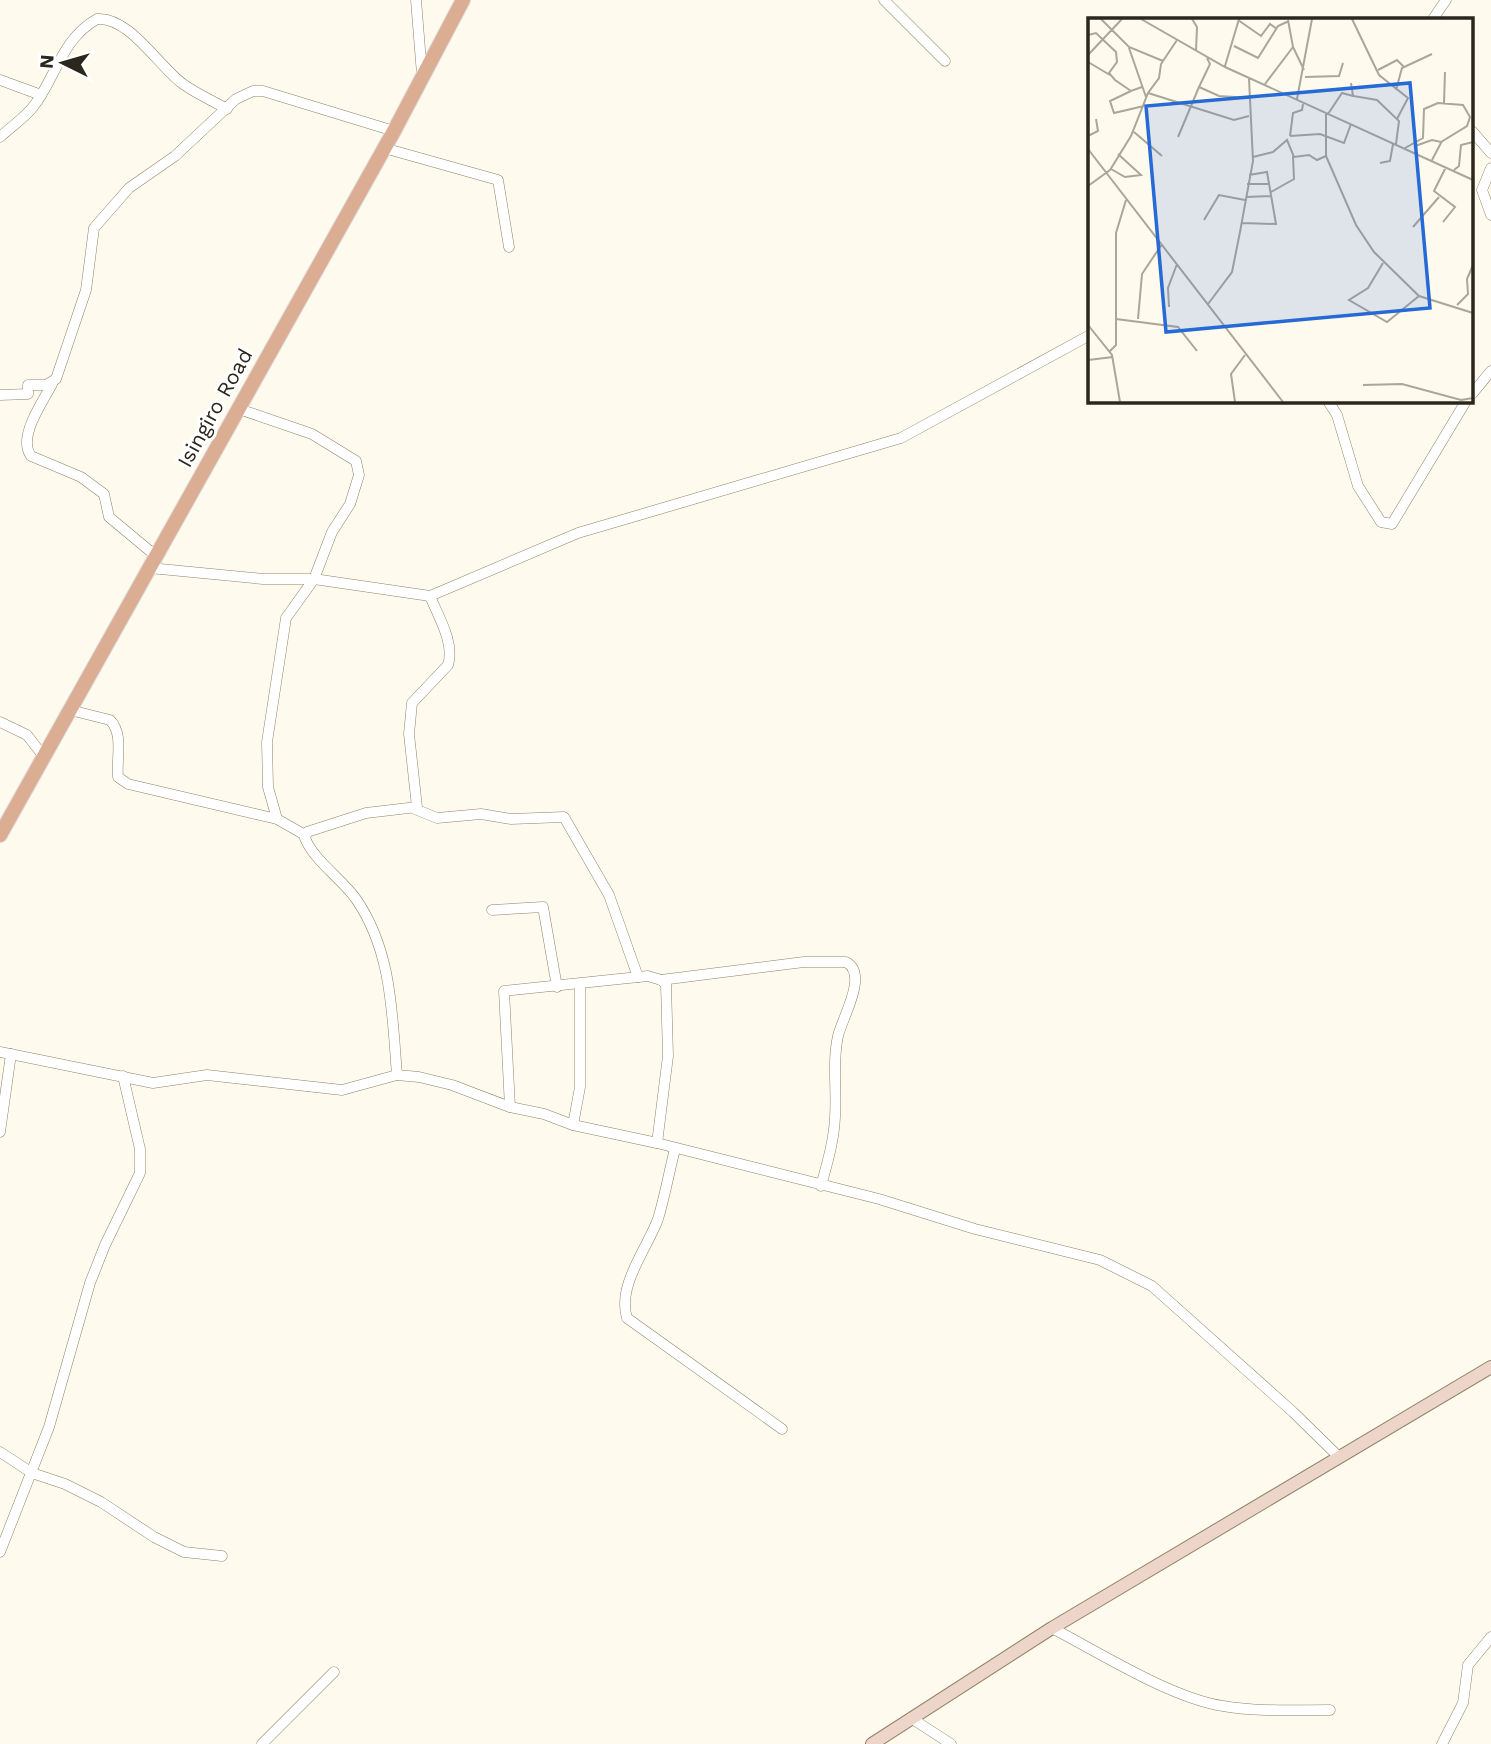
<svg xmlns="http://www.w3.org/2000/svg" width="1491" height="1744" viewBox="0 0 1491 1744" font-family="'Work Sans',sans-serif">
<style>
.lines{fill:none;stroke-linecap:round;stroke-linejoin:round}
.minor-casing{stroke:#8e8367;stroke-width:11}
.secondary-casing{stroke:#8e8367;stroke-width:14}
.primary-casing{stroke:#dddcdb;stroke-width:16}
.minor{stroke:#fff;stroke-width:10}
.secondary{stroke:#edd6c9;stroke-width:12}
.primary{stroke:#dbad93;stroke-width:14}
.labels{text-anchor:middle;stroke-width:6;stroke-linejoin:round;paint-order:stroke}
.street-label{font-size:21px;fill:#2b271c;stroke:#fff}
.inset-road{fill:none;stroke:#aaa69a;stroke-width:2}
.view{fill:#266ad6;fill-opacity:0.15;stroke:#266ad6;stroke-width:3.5}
.inset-edge{fill:none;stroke:#2b271c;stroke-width:3.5}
</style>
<rect width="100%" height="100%" fill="#fffaee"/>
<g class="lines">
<defs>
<g id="minor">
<polyline points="416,0 422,74"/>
<polyline points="884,0 945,61"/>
<polyline points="1433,19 1446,0"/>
<polyline points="0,80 41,95"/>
<polyline points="1472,131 1491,153"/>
<path d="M0,137c11,-10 24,-19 33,-30 22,-27 28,-68 64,-88 32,-3 62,48 86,65 14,10 30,17 44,25"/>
<polyline points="384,148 498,180 509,247"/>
<polyline points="1491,168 1482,190 1491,215"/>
<path d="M52,384c-9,18 -35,53 -21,72l50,21 23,17 5,23 47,39"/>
<polyline points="1472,394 1491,371"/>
<polyline points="0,395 28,394 28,385 46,385 56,379 86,290 94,228 129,188 175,156 236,99 253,91 263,91 394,131"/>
<polyline points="1328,401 1337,415 1358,486 1381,522 1392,524 1466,401"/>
<polyline points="239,409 312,434 356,461 359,475 350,504 332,532 314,579 286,618 267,742 268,787 277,819"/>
<polyline points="150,568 263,579 314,579 430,596 578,533 901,438 1090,335"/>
<path d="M70,710l40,10c14,14 6,39 8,57l10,7 149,35 28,16"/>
<polyline points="0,722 27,735 44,757"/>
<polyline points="415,809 437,818 481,814 511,819 564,817 609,895 638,977"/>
<polyline points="492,910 543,907 557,987"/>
<polyline points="0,1052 153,1083 207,1075 342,1090 397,1075 419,1077 452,1085 510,1107 544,1114 573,1125 657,1143 879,1199 975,1229 1100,1260 1152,1286 1293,1412 1338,1456"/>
<path d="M397,1075c-5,-61 -5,-124 -41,-176 -14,-20 -42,-38 -51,-61l2,-6 59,-19 51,-6 -8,-73 3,-31 36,-38c7,-22 -10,-49 -18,-69"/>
<path d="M510,1107l-6,-116 144,-15 13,4 143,-18h42c23,12 -4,56 -8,74 -6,27 -1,54 -3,81 -1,24 -8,47 -14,69"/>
<polyline points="573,1125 580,1087 580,985"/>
<polyline points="0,1132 11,1054"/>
<polyline points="657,1143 668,1056 666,984 661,980"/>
<path d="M675,1149c-6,23 -10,47 -17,70 -11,30 -41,66 -31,99l155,111"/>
<polyline points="0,1452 32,1473 65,1484 101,1502 154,1537 184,1552 222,1556"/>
<polyline points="0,1552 49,1427 90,1283 105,1245 140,1173 140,1149 123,1076"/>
<path d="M1052,1628c48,25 119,70 171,78 35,6 72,4 107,4"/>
<polyline points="911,1718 951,1744"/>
<polyline points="262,1744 334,1672"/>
<polyline points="1442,1744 1463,1703 1468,1665 1491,1637"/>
</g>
<polyline id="secondary" points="872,1744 1052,1628 1491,1367"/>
<polyline id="primary" points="0,835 394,131 463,0"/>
</defs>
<use href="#minor" class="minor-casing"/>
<use href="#secondary" class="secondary-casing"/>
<use href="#primary" class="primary-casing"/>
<use href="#minor" class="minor"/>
<use href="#secondary" class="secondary"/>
<use href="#primary" class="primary"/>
</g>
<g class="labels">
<g class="street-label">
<text transform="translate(215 408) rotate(-61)" y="7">Isingiro Road</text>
</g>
</g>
<g transform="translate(1088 18)">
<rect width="385" height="385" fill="#fffaee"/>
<path class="inset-road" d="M13,1l28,28 34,14M53,1l84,48 248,113M104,1l5,8 -1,24M264,1l27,56 29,23 -11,21M150,2l23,16 9,-12 7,5M200,2l5,27 11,23M0,17l8,-2 20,19 1,10 -8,11 6,7 16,11 11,-4M146,28l24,12 20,-32 11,-5M41,30l17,49M0,37l34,-36M119,40l3,6 -11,23 20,9 32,2M0,44l22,13M137,48l14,-47M290,52l19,-10 7,7M217,59l34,-1 4,-13M263,65l2,13 24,4 22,21 -3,23M177,66l28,-37M308,72l6,-22 30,-14M43,73l-21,10 4,12 30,-7M60,75l86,27 15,-4M209,81l15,-80M356,85l1,-31M238,95v43l30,69 18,27 45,44 54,17M240,96l14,-21 11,3M46,114l28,24M0,118l10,-5 -2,-12M202,118l30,-2 24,9 7,-19M202,118l3,-23 9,-3 1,-6M90,119l21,-50M317,130l18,-10 1,-29 14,-6 25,2 7,12 -3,9 -26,16 -9,-2 -17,6M0,131l195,253M165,139l20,-5 14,-12 7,17 15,-2 8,5 9,-4M344,142l10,-19M292,145l10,-2 3,-17M23,151l14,8 16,-2 -23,-21M366,152l5,-4 2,-21 12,-3M159,166h22M0,168l22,-16 21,-34 17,-43 11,-15 2,-14 16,-24M183,174l23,-13 -1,-23M158,179l25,-1M116,202l15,-25 26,5M355,204l12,-15 -21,-16 12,-24M154,205l34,1 -9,-52 -18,3M325,209l26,-30M295,245l-15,25 -19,12 38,22 32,-26M120,286l24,-32 8,-40 13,-71 -4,-82M369,287l11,-11 -1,-15 6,-14M81,289l-1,-19 9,-24M28,301l62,8 19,24M50,301l4,-45 20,-30M0,307l24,30 8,47M22,333l6,-6v-112l10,-33M0,342l25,-3M275,367l39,-1 59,16 12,-2M147,384l-4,-28 14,-19"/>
<path class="view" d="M322,65l20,225 -264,24 -20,-226z"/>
<rect width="385" height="385" class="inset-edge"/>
</g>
<g transform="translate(63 63) rotate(275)" stroke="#ffffff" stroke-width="5" paint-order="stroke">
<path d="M0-5L12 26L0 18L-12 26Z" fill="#2b271c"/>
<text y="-10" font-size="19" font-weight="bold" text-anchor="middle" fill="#2b271c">N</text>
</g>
</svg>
